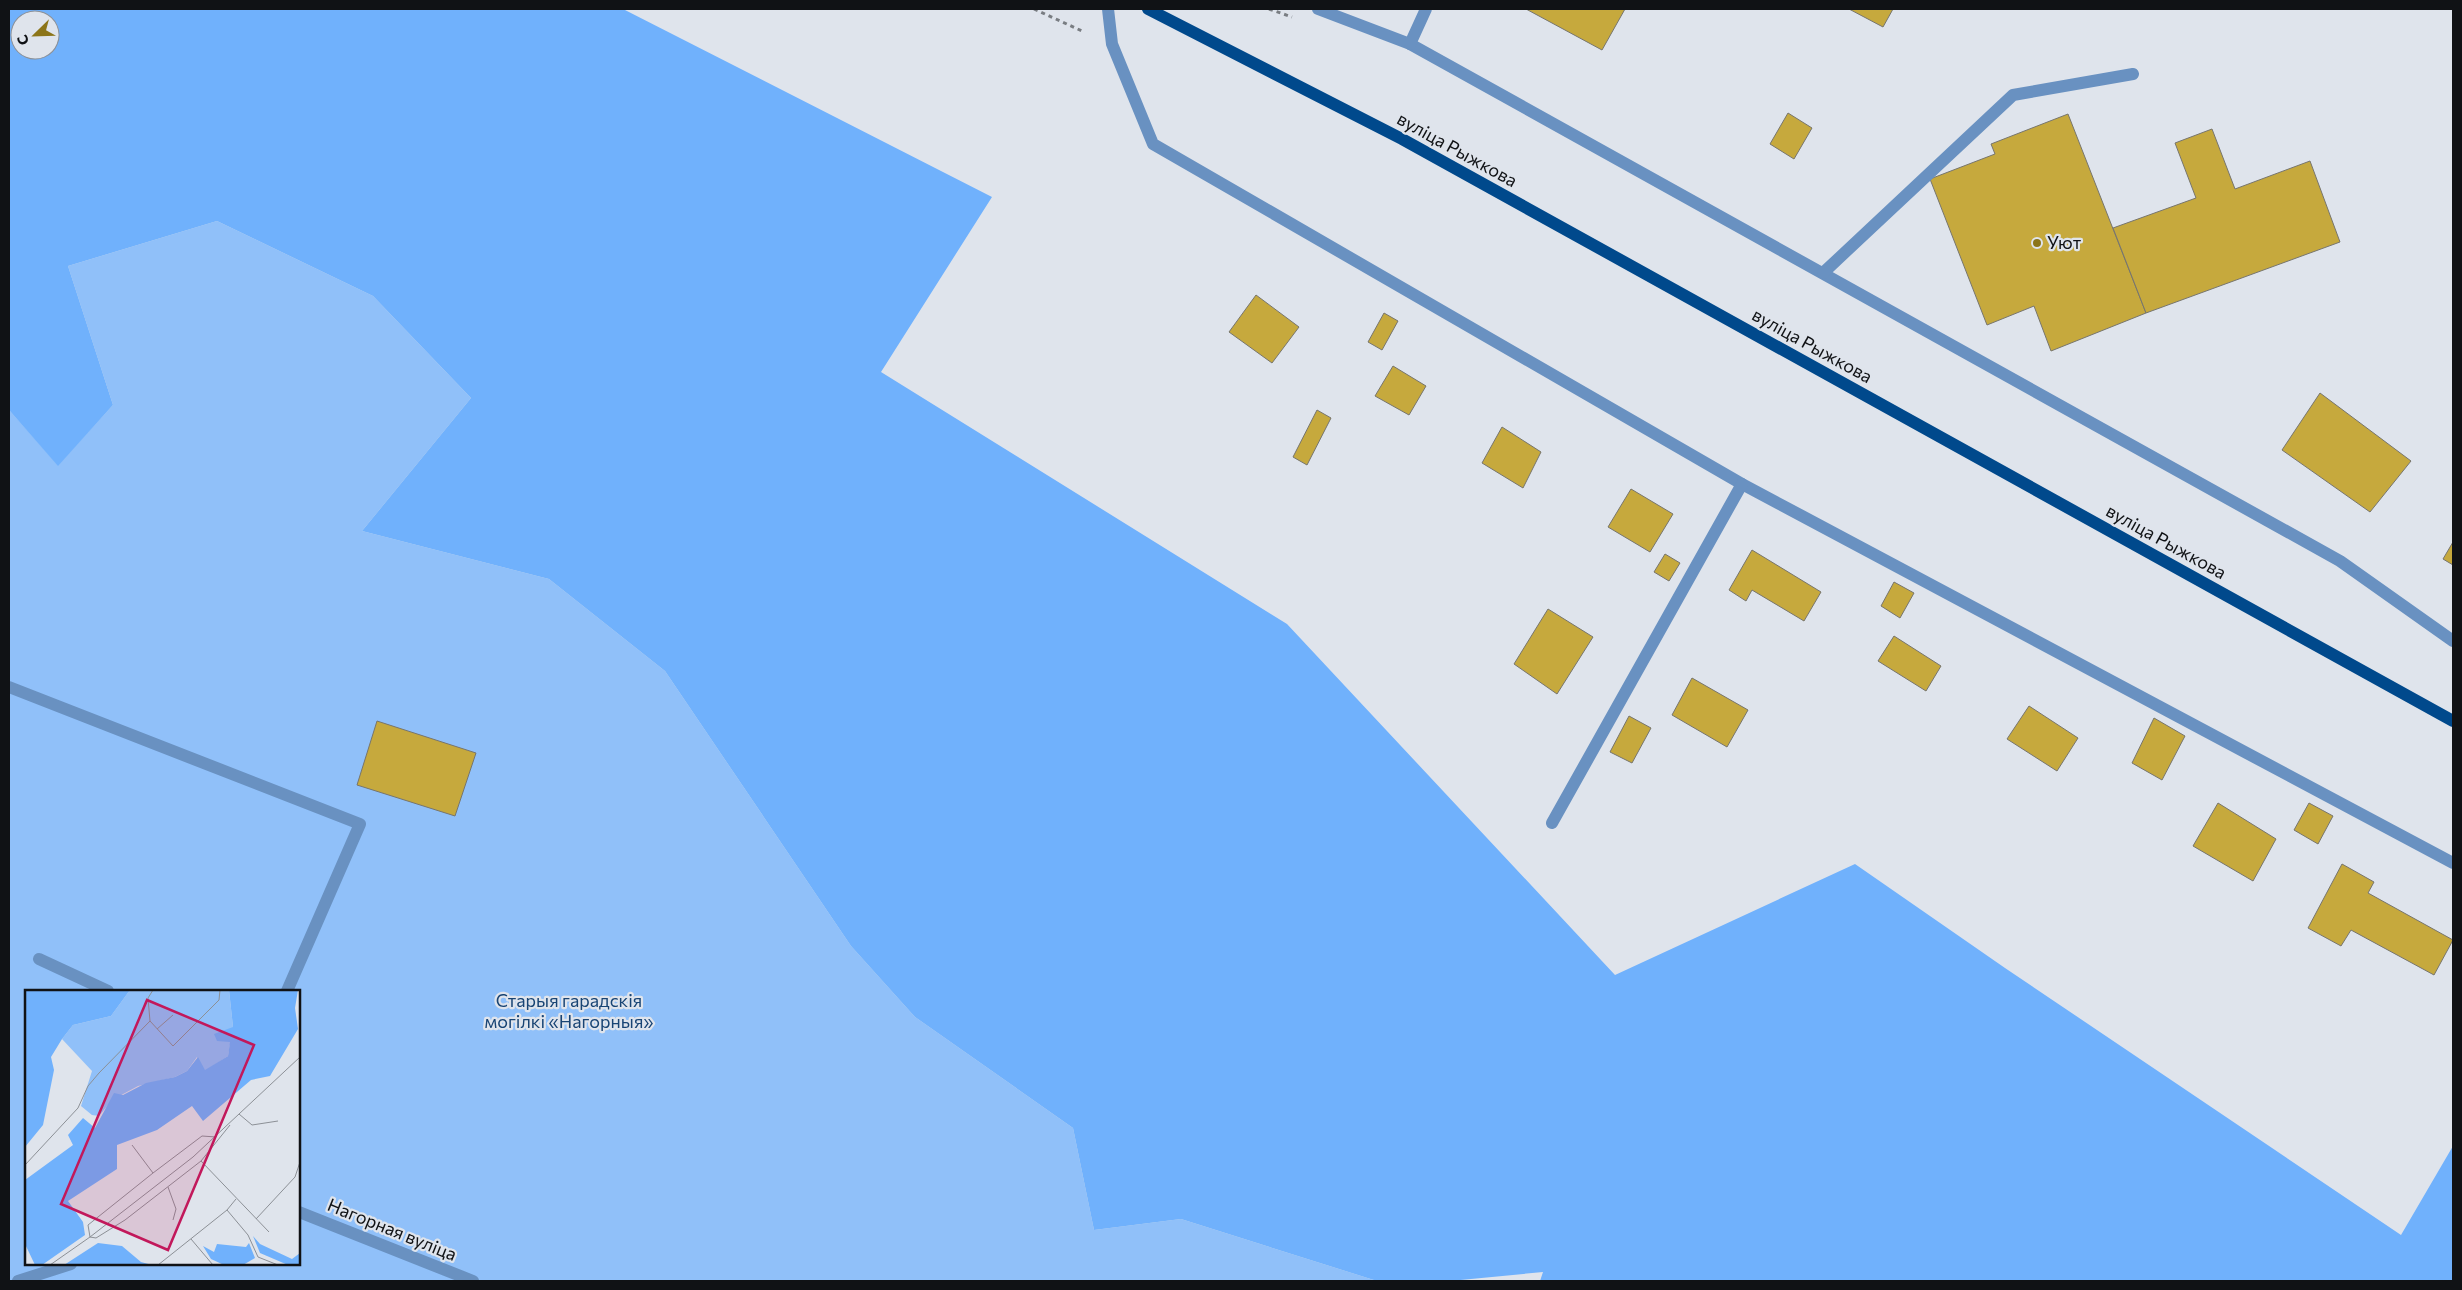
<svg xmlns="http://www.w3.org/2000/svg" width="2462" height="1290" viewBox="0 0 2462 1290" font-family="Commissioner,sans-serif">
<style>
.green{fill:#90c0f9;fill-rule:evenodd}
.forest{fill:#70b1fc;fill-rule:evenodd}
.building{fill:#c6a93d;stroke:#77756d}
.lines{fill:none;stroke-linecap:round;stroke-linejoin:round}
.path{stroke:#797d82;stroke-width:3;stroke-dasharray:4 4;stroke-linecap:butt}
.minor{stroke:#6991c1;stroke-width:12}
.major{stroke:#00498c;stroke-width:12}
.poi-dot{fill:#8c7519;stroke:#dfe4ec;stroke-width:2}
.labels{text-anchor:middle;stroke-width:4.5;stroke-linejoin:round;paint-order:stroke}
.street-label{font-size:18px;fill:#101215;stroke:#dfe4ec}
.poi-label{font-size:18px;fill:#101215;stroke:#dfe4ec;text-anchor:start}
.park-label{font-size:18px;fill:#184474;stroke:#dfe4ec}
.inset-road{fill:none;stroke:#8c9096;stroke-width:1}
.view{fill:#c2185b;fill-opacity:0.15;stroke:#c2185b;stroke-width:2.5}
.inset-edge{fill:none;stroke:#101215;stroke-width:2.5}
</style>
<rect width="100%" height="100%" fill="#dfe4ec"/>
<path class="green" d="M217,221l156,75 98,102 -109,133 187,48 116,92 186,275 64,71 158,111 21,102 87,-11 196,62h-1368v-871l49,55 55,-60 -45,-139zM26,991h273v273h-273z"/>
<path class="forest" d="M9,9h614l369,188 -111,175 406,252 328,351 240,-111 150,104 396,267 52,-89v135h-913l3,-9 -93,9h-73l-196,-62 -87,11 -21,-102 -158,-111 -64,-71 -186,-275 -116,-92 -187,-48 109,-133 -98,-102 -156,-75 -149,45 45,139 -55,61 -49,-56zM20,20h30v30h-30z"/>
<g class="building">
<polygon points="1526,9 1625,9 1602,50"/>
<polygon points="1849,9 1893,9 1883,27"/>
<polygon points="1788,113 1812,128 1794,159 1770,144"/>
<polygon points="2068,114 2146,313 2051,351 2034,306 1987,325 1930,179 1995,154 1991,144"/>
<polygon points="2212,129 2235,189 2310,161 2340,242 2146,313 2113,228 2196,198 2175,143"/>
<polygon points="1256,295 1299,327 1272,363 1229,332"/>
<polygon points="1384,313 1398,321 1382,350 1368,342"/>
<polygon points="1393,366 1426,386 1409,415 1375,396"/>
<polygon points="2320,393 2411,461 2370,512 2282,450"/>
<polygon points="1317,410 1331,418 1307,465 1293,457"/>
<polygon points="1502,427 1541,452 1523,488 1482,463"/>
<polygon points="1631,489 1673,514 1650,552 1608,527"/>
<polygon points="2453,542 2453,565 2443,559"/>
<polygon points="1752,550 1821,592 1804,621 1752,590 1746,601 1729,590"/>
<polygon points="1665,554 1680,563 1669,581 1654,572"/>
<polygon points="1894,582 1914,593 1900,618 1881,606"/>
<polygon points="1548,609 1593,637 1557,694 1514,664"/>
<polygon points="1894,636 1941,666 1926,691 1878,661"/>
<polygon points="1692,678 1748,710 1727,747 1672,715"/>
<polygon points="2029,706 2078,738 2057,771 2007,739"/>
<polygon points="1629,716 1651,728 1632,763 1610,752"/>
<polygon points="2154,718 2185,736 2162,780 2132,763"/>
<polygon points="377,721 476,753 455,816 357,785"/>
<polygon points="2218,803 2276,839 2253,881 2193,846"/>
<polygon points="2309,803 2333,816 2318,844 2294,830"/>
<polygon points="2342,864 2374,882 2368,893 2453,940 2434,975 2351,930 2341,946 2308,928"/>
</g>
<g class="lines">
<g class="path">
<polyline points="1034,9 1082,31"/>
<polyline points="1269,9 1292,17"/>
</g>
<g class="minor">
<polyline points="1108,9 1112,44 1153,144 1742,484 2453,863"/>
<polyline points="1318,9 1410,44 2340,561 2453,641"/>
<polyline points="1410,44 1426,9"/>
<polyline points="1823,273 2013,95 2133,74"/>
<polyline points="9,687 360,824 287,991"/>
<polyline points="1552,823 1742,484"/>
<polyline points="39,959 108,991"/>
<polyline points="299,1212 473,1281"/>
<polyline points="18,1281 71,1264"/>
</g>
<polyline class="major" points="1148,9 1402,139 2453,721"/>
</g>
<circle class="poi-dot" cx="2037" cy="243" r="5"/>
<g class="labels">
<g class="street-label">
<text transform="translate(1457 150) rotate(29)" y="6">вуліца Рыжкова</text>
<text transform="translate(1812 346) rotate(29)" y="6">вуліца Рыжкова</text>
<text transform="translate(2166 542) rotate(29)" y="6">вуліца Рыжкова</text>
<text transform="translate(392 1230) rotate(22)" y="6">Нагорная вуліца</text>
</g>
<g class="poi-label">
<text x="2047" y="249">Уют</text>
</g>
<g class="park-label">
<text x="569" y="1007">Старыя гарадскія<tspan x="569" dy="21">могілкі «Нагорныя»</tspan></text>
</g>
</g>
<g transform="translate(25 990)">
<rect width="275" height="275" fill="#dfe4ec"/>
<path d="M105,0h99l4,37 -5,29 -23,15 -8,-14 -10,14 -12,6 -37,9 -26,14 -13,16 -7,-1 -11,-9 11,-35 -30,-32 11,-14 38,-9z" fill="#90c0f9"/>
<path d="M0,0h105l-19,26 -38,9 -11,14 -11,18 3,13 -11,55 -18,22zM204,0h69l-3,18 3,21 -28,47 -19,4 -48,41 -11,-15 -35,24 -40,15v24l-49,32 15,21 2,13 -43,30h-7l-10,-21v-64l48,-35 -5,-10 15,-17 12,10 19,-35 9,2 23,-12 29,-6 12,-6 11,-14 7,13 23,-14 2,-14 -13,-1 -3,-7 19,-7zM228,246l7,8 32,15 8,-6v12h-12l-28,-12zM73,253l24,3 19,16 11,3h-88zM224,253l6,15 -12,7h-19l-13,-6 -8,-13 11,6 3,-8 29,3z" fill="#70b1fc"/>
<path class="inset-road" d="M125,31l23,25 46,-46 1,-10M132,39l16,-14M214,124l13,11 26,-4M191,147l-14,-1 -49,37 -65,52 2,12 6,1 29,-18 76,-59 29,-36M107,155l21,28M176,171l68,71M0,175l53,-57 10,-22 11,-13 51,-52 -2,-23 5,-8M143,197l8,22 -3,11M202,220l21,25 10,22 20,8M231,229l39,-42 5,-15M166,249l22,26M25,275l40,-28 103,-80 107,-100M133,275l69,-55 9,-11"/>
<path class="view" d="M122,10l107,45 -86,205 -107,-46z"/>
<rect width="275" height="275" class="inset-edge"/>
</g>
<rect width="2462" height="1290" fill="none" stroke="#101215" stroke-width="20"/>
<g transform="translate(35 35) rotate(247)"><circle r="24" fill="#dfe4ec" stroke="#8c9096"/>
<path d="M0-4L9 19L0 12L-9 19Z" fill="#8c7519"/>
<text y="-8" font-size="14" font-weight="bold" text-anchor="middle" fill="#101215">С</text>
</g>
</svg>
